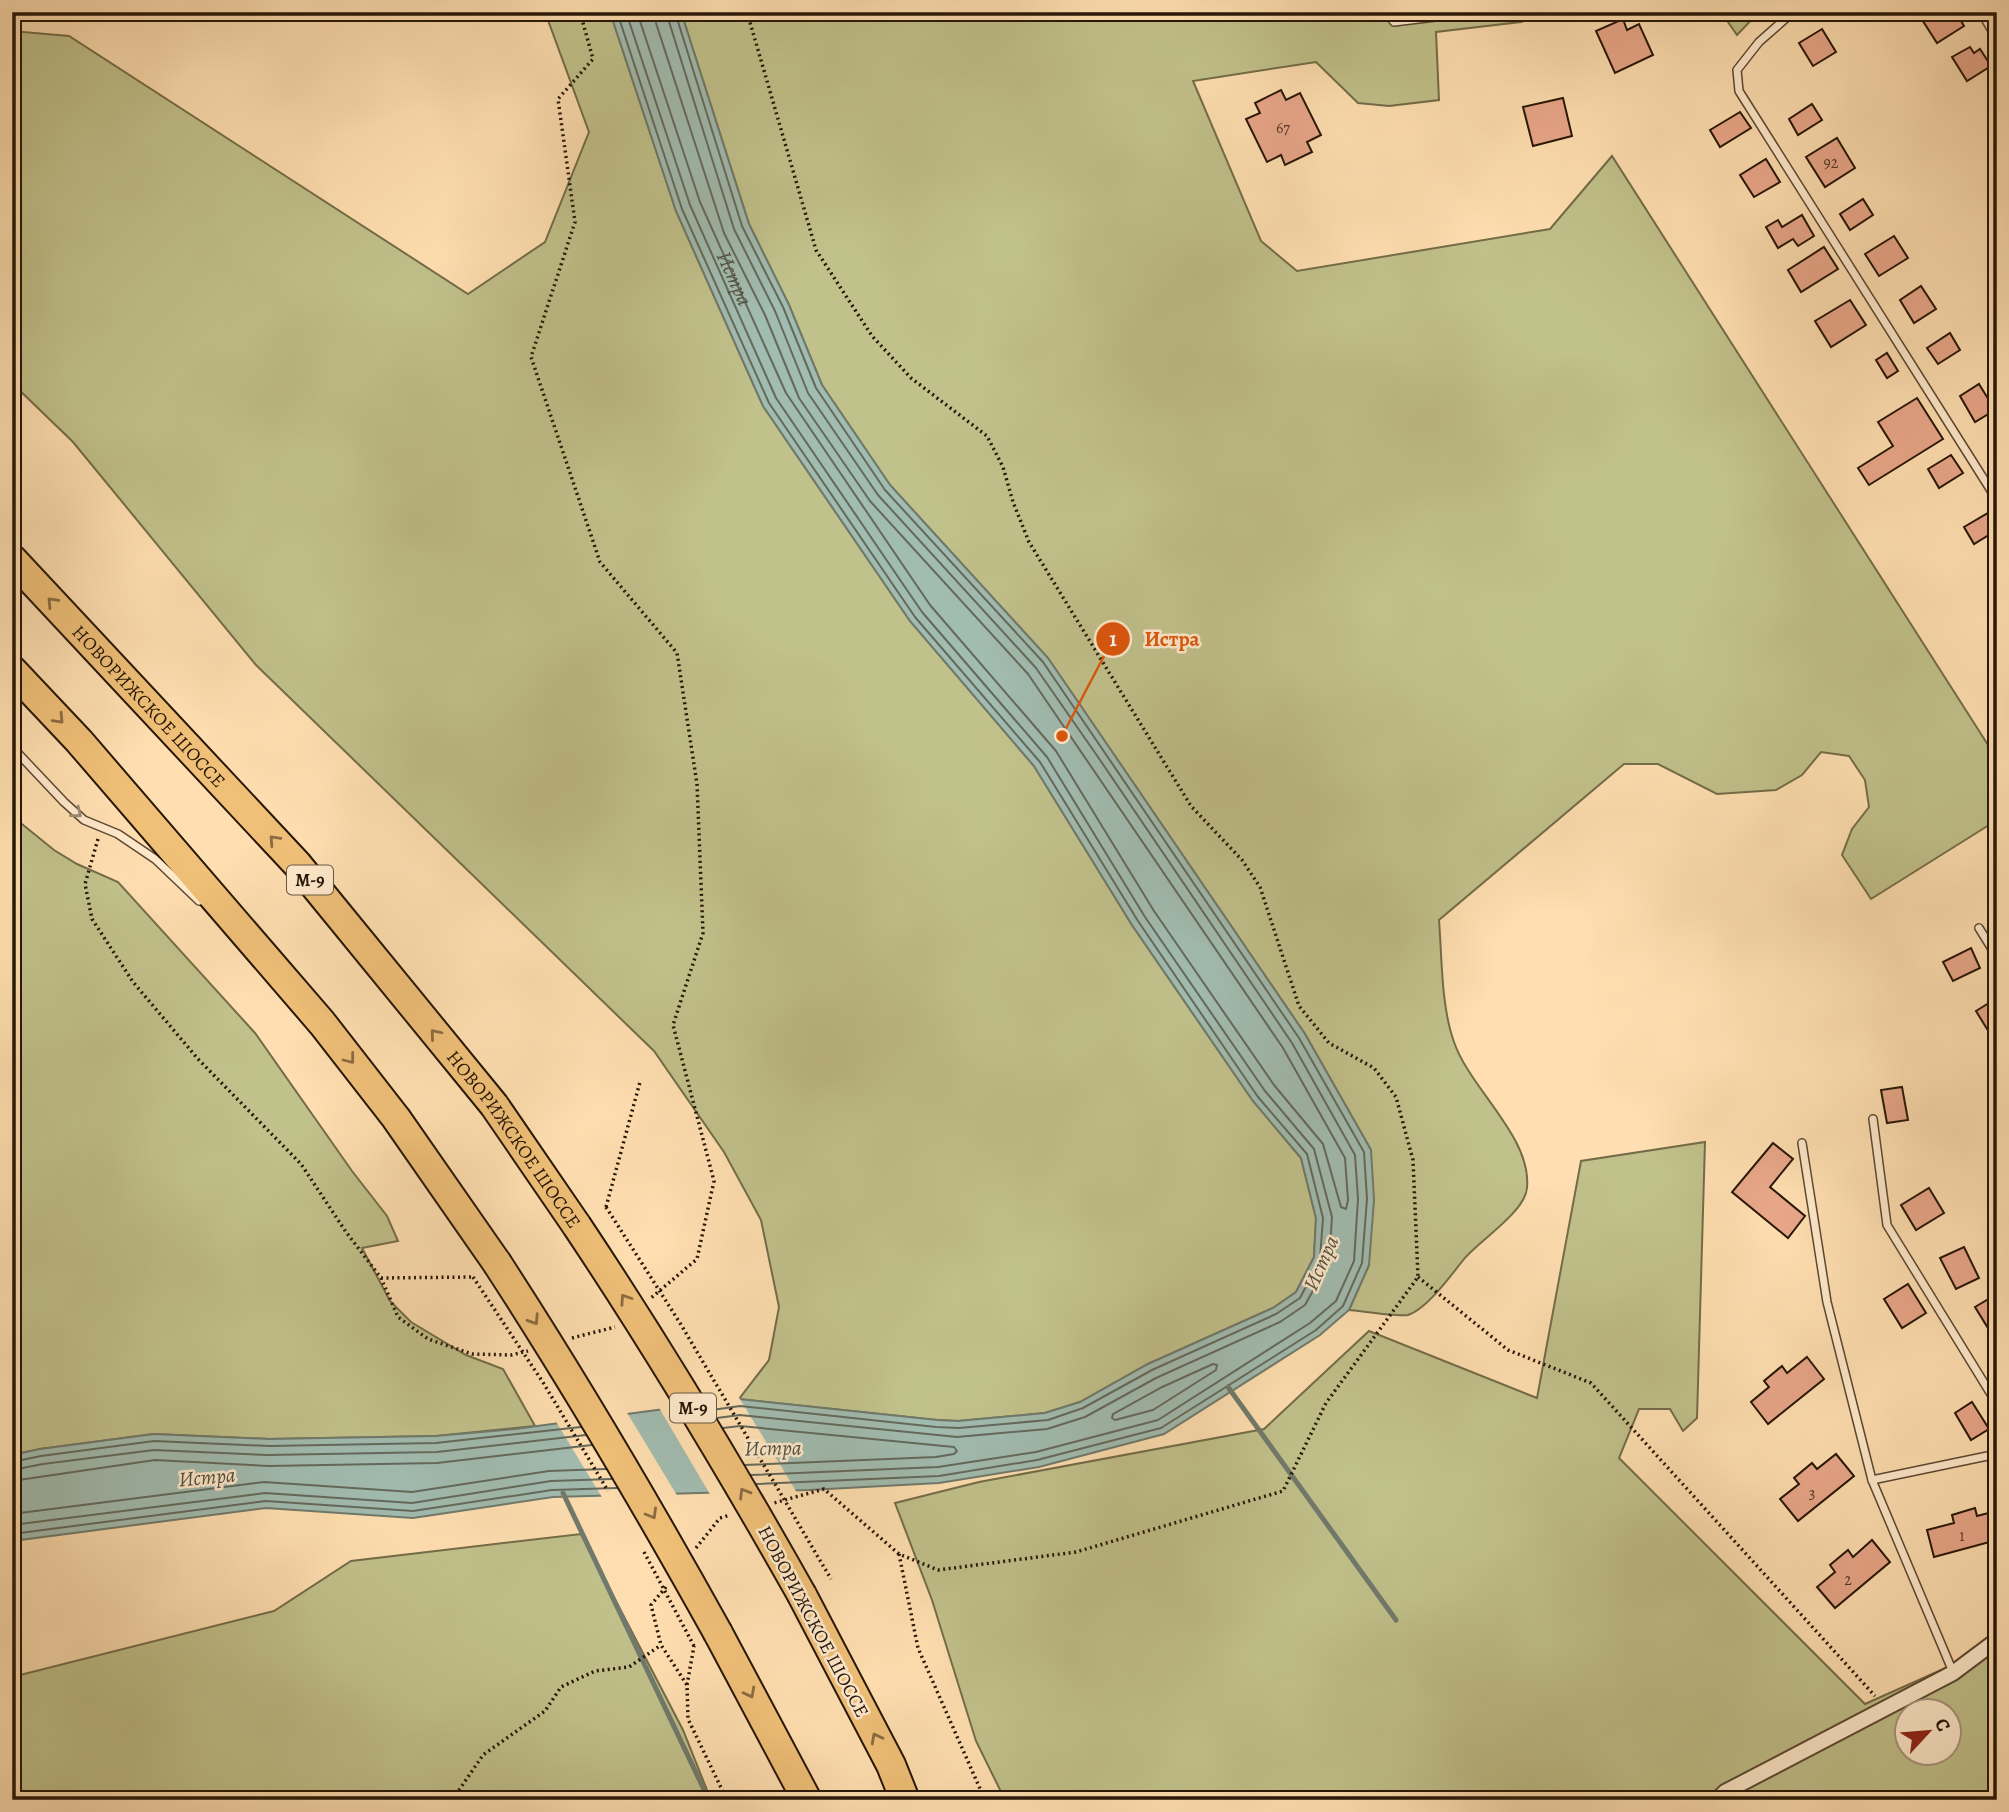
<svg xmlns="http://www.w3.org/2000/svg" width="2009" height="1812" viewBox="0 0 2009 1812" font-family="Alegreya,serif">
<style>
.green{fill:#c1c18b;stroke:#746c49;stroke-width:2;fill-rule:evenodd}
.water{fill:#a1bcb0;stroke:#707a6c;stroke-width:2}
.pier{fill:#ffdfb1}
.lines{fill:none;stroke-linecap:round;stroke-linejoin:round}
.shore{stroke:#64695c;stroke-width:2}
.stream{stroke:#707a6c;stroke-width:5}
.building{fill:#e9a78a;stroke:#261607;stroke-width:2}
.lane-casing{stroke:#5c4832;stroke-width:10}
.street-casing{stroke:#5c4832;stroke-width:18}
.highway-casing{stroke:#261607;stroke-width:32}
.path{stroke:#261607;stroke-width:3.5;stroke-dasharray:2 3.5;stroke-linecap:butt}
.lane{stroke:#ffeacc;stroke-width:7}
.street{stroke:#ffeacc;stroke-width:14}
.highway{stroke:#f0c078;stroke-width:28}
.highway-bridge-casing{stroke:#261607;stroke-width:32;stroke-linecap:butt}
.path-bridge{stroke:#261607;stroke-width:3.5;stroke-dasharray:2 3.5;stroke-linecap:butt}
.highway-bridge{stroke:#f0c078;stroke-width:28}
.oneway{stroke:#8b6b40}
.oneway2{stroke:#9d8b73}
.labels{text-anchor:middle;stroke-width:5;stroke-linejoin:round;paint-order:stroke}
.number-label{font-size:16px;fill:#573a28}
.shield{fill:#ffeacc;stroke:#675642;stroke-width:2}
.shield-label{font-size:18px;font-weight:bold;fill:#261607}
.street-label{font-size:19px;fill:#261607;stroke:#ffeacc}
.water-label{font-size:21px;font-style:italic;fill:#515042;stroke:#ffeacc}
.leader{fill:none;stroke:#de560c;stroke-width:2.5}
.callout-dot{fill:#de560c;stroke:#ffeacc;stroke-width:2.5}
.mark-label{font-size:21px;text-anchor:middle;font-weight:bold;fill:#fff}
.callout-label{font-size:21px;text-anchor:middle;font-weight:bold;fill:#de560c;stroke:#ffeacc;stroke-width:5;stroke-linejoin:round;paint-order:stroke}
</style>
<rect width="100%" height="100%" fill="#ffdfb1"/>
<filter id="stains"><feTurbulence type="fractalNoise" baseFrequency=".00286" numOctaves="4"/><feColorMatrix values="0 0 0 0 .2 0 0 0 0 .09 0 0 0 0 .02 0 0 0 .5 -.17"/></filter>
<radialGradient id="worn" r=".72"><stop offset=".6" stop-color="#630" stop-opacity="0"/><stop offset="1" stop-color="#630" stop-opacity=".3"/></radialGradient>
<g class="green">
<polygon points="545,12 610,12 676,211 763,406 910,621 1034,766 1132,925 1253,1101 1301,1158 1316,1218 1314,1257 1296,1292 1273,1308 1148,1364 1080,1402 1045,1413 958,1421 937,1420 739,1399 769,1360 779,1307 761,1220 724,1152 654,1051 256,665 73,442 12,383 12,31 69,36 468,294 545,242 589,132"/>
<path d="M681,12h873l-33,10 -85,10 3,68 -50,6 -31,-3 -42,-41 -123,19 68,160 36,30 253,-42 62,-73 385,603v61l-126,79 -29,-44 10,-26 17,-22 -4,-27 -16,-24 -28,-4 -19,23 -26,15 -59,4 -59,-30h-34l-185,156c3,38 2,86 15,122 16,47 78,95 73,146 -2,24 -47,52 -63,71 -12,15 -37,50 -56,56 -10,2 -47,-4 -59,-5l20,-45 2,-115 -66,-116 -257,-376 -158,-173 -68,-100 -33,-80 -40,-81z"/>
<polygon points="1721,12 1759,12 1737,35"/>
<polygon points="12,816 54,850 77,864 118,882 255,1033 352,1171 387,1216 398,1241 362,1248 390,1301 411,1322 466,1355 503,1369 535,1426 436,1436 269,1439 154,1434 40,1449 12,1455"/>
<path d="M1705,1142l-8,276 -14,13 -13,-22h-31l-20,49 246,246 132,-59v155h-992l-29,-59 -44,-141 -37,-97 84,-21 285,-53 105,-98 168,67 44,-237zM1908,1710h42v42h-42z"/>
<polygon points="581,1534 683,1730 711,1800 12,1800 12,1677 274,1611 351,1561"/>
</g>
<polygon class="water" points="610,12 681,12 749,224 789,305 822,385 890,485 1048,658 1305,1034 1371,1150 1374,1200 1369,1265 1349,1310 1320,1335 1164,1434 1039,1467 939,1483 809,1490 553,1497 413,1518 266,1508 12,1541 12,1455 40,1449 154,1434 269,1439 436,1436 515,1429 739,1399 937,1420 958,1421 1045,1413 1080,1402 1148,1364 1273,1308 1296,1292 1314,1257 1316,1218 1301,1158 1253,1101 1132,925 1034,766 910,621 763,406 676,211"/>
<g class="pier">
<polygon points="738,1396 787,1476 797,1493 711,1496 658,1406"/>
<polygon points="626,1411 678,1497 603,1499 555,1420"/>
</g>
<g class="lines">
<g class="shore">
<polyline points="617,12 682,209 769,403 915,617 1040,762 1138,921 1258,1097 1307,1154 1323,1218 1320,1259 1300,1298 1276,1314 1152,1370 1083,1408 1048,1420 959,1428 936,1427 740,1406 712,1410"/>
<polyline points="626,12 690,205 776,398 922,612 1047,757 1145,917 1265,1091 1314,1149 1332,1217 1329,1262 1305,1305 1280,1322 1156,1378 1085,1417 1047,1429 957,1437 740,1415 717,1418"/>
<path id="s1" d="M637,12l63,190 86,191 144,212 126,146 98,160 120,174 49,59 18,63 5,2 2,-9 -3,-42 -62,-110 -255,-374 -158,-173 -71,-103 -34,-83 -41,-82 -68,-210 -1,-11"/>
<polyline points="666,12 734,229 775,311 808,393 878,495 1036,668 1098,757 1292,1043 1355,1155 1358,1199 1354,1261 1336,1301 1310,1323 1158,1420 1036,1452 938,1467 751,1475"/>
<polyline points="675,12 742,226 783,307 816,388 885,490 1043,662 1299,1038 1364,1152 1367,1199 1362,1263 1343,1306 1316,1330 1161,1428 1037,1460 939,1476 756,1484"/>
<polygon points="1213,1364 1217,1365 1216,1370 1153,1410 1115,1420 1112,1418 1113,1414 1160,1388"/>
<polyline points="723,1428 740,1426 954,1447 957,1451 954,1454 936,1457 745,1465"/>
<polyline points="12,1462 41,1456 154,1441 269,1446 436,1443 581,1427"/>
<polyline points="12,1470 43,1464 154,1450 268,1455 437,1452 586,1435"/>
<polyline points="12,1481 155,1460 268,1466 437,1463 592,1445"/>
<polyline points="12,1514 264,1482 412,1492 549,1471 606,1469"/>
<polyline points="12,1525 265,1493 412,1503 551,1481 612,1479"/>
<polyline points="12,1534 266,1501 413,1511 552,1490 617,1488"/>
</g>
<g class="stream">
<polyline points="1228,1387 1396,1620"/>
<polyline points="563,1493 709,1800"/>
</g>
</g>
<g class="building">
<polygon points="1930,12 1956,12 1964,26 1937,43 1921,18"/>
<polygon points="1623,19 1627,30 1639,24 1653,55 1615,73 1596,31"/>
<polygon points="1822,29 1836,52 1813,66 1799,43"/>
<polygon points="1970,47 1974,53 1980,49 1991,66 1967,81 1952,57"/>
<polygon points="1281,90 1286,100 1300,93 1321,135 1307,142 1312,152 1285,165 1281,155 1267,162 1246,119 1260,113 1255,103"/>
<polygon points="1563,98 1572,136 1533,146 1523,107"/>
<polygon points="1812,104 1822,120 1798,135 1789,119"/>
<polygon points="1740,112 1751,128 1720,147 1710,130"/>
<polygon points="1837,138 1855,168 1825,187 1806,157"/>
<polygon points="1766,159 1780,182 1754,197 1740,175"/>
<polygon points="1863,199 1873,215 1850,230 1840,214"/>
<polygon points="1802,215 1814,236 1798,246 1793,239 1778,248 1766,227 1778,220 1782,227"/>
<polygon points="1894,236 1908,258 1879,276 1865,254"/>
<polygon points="1824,247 1838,269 1801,292 1788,270"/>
<polygon points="1921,286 1936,309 1914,323 1900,300"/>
<polygon points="1850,300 1866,325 1831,347 1815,321"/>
<polygon points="1950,333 1960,350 1938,364 1927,348"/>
<polygon points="1887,353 1898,371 1887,378 1876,360"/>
<polygon points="1979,384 1995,410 1975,422 1960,396"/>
<polygon points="1917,398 1943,439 1869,485 1858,468 1893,446 1878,422"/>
<polygon points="1951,455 1963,473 1939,488 1928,469"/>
<polygon points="1988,513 1997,530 1974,544 1964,527"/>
<polygon points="1971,948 1980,968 1953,981 1943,962"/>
<polygon points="1997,998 1997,1023 1987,1029 1976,1011"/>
<polygon points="1902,1087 1908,1120 1887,1123 1881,1090"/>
<polygon points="1773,1143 1793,1159 1770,1187 1805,1216 1788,1238 1732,1192"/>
<polygon points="1929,1188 1944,1213 1916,1230 1901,1205"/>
<polygon points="1964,1247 1979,1278 1956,1289 1940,1258"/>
<polygon points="1908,1284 1926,1313 1902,1328 1884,1299"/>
<polygon points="1997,1294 1997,1329 1991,1333 1975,1307"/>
<polygon points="1807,1357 1824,1379 1768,1424 1751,1402 1769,1387 1764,1381 1782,1366 1787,1373"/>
<polygon points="1972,1402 1989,1429 1971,1440 1955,1413"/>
<polygon points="1836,1454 1854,1476 1798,1521 1780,1499 1799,1484 1794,1478 1812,1463 1817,1469"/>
<polygon points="1975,1508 1977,1516 1996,1511 1997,1540 1934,1557 1927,1530 1954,1523 1952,1515"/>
<polygon points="1872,1540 1890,1562 1835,1608 1817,1587 1835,1572 1830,1565 1848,1550 1853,1557"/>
</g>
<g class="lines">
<defs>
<g id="lane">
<polyline points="1386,12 1394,22 1476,12"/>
<polyline points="1793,12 1759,42 1737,70 1739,91 1997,500"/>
<polyline points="1981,12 1997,39"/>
<polyline points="12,747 64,802 84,820 118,834 155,859 199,901"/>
<polyline points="1979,928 1997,957"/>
<polyline points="1873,1119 1887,1225 1997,1404"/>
<polyline points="1802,1143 1827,1302 1872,1480 1953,1672"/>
<polyline points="1872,1480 1997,1454"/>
</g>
<polyline id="street" points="1717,1800 1725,1792 1953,1673 1997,1640"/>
<g id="highway">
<path id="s2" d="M12,559l285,305 197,241 83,121"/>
<polyline points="12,670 79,741 322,1023 396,1118 497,1263"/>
<polyline points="802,1595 891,1765 905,1800"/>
<polyline points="718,1633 807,1800"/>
</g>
</defs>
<use href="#lane" class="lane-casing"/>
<use href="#street" class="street-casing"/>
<use href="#highway" class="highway-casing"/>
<g class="path">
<polyline points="580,12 593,59 558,99 575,222 531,357 600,562 677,653 697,784 703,933 673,1025 714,1181 697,1259 651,1298"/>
<polyline points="747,12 816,250 872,336 911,378 987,436 1003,467 1013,502 1029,542 1191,806 1242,860 1260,887 1299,1006 1329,1043 1374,1068 1396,1097 1413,1160 1418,1277 1326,1403 1283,1491 1076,1552 938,1570 899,1554 824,1489 774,1503"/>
<polyline points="98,839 85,884 92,919 133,982 198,1059 301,1164 346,1232 381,1278 398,1317 428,1339 472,1354 511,1355 528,1351"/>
<polyline points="606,1207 640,1082"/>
<polyline points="1418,1277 1508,1350 1591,1383 1875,1696"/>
<polyline points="381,1278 473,1277"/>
<polyline points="572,1338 615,1327"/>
<polyline points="696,1548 720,1518 730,1515"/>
<polyline points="899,1554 918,1648 985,1800"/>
<polyline points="666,1587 651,1605 661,1645 687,1685 688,1719 727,1800"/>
<polyline points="687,1685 694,1646"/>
<polyline points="456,1800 455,1796 483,1755 545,1711 561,1687 595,1671 629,1667 661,1645"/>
</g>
<use href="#lane" class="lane"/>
<use href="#street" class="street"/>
<use href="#highway" class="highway"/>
<defs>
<g id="highway-bridge">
<path d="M577,1226c80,120 154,243 225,369"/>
<path d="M497,1263c78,120 151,244 221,370"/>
</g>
</defs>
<use href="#highway-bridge" class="highway-bridge-casing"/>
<g class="path-bridge">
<polyline points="606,1207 680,1323 831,1579"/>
<polyline points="473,1277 544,1384 608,1491"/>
<polyline points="644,1552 694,1646"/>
</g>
<use href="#highway-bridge" class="highway-bridge"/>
</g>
<defs><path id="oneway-chevron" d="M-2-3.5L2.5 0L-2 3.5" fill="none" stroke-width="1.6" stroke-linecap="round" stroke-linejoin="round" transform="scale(1.75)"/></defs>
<g class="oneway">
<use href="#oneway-chevron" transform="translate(52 602) rotate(-133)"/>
<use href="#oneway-chevron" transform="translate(59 719) rotate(47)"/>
<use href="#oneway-chevron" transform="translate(274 840) rotate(-133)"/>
<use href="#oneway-chevron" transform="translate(435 1034) rotate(-130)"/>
<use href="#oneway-chevron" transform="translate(350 1059) rotate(52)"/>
<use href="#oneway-chevron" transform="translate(625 1299) rotate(-124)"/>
<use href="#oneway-chevron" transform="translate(534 1320) rotate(57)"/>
<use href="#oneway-chevron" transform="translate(744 1493) rotate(-121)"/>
<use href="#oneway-chevron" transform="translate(652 1514) rotate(60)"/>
<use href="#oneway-chevron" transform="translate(750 1693) rotate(62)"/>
<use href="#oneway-chevron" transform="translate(876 1738) rotate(-118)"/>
</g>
<use class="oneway2" href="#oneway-chevron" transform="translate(77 813) rotate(39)"/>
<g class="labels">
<g class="number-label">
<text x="1283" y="133">67</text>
<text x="1831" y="168">92</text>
<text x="1812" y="1498">3</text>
<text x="1962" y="1541">1</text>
<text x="1848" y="1585">2</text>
</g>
<g class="shield">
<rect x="287" y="865.5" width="46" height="29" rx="5"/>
<rect x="670" y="1393.5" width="46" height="29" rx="5"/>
</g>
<g class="shield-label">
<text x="310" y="886">М-9</text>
<text x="693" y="1414">М-9</text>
</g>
<g class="street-label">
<text dy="7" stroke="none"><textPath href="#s2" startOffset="201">НОВОРИЖСКОЕ ШОССЕ</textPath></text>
<text dy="7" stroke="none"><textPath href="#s2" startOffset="768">НОВОРИЖСКОЕ ШОССЕ</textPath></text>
<text transform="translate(814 1621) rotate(62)" y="7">НОВОРИЖСКОЕ ШОССЕ</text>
</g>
<g class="water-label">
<text dy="7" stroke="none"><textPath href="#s1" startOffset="284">Истра</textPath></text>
<text transform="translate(1321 1263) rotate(-66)" y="7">Истра</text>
<text transform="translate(773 1448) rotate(-1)" y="7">Истра</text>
<text transform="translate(207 1477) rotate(-5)" y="7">Истра</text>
</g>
</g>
<path class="leader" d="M1062 736L1113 639"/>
<g class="callout-dot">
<circle cx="1062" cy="736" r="7"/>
<circle cx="1113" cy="639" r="18"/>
</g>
<g class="mark-label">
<text x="1113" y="646">1</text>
</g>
<g class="callout-label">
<text x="1172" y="646">Истра</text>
</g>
<rect width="2009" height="1812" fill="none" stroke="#ffdfb1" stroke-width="42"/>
<rect x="14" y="14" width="1981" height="1784" fill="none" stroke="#261607" stroke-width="3.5"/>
<rect x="21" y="21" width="1967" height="1770" fill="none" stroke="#261607" stroke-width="2"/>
<g transform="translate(1928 1732) rotate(64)"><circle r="33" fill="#ffeacc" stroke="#a8957d" stroke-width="2"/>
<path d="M0-5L12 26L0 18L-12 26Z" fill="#8f2418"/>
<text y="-10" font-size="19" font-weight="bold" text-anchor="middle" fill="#261607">С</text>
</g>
<rect width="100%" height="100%" filter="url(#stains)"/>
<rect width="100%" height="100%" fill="url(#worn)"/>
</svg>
